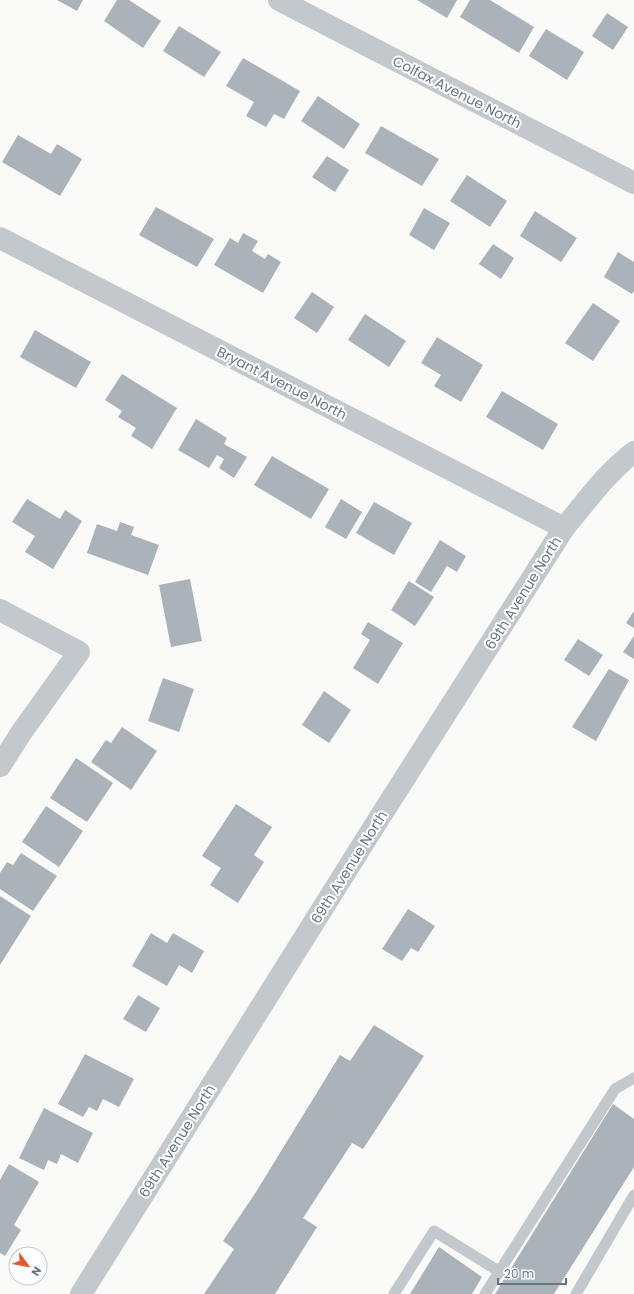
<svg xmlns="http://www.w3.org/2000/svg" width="634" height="1294" viewBox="0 0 634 1294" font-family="Poppins,sans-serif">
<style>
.building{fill:#aab3b9}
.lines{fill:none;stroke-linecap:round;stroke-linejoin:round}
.lane{stroke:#c3c8cc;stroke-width:11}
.street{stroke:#c3c8cc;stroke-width:22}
.labels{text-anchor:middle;stroke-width:4;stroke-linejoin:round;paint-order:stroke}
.street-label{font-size:14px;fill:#657683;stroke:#fff}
</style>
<rect width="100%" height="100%" fill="#fafaf8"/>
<g class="building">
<polygon points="57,0 83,0 77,11"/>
<polygon points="117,0 129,0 161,21 143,48 104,21"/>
<polygon points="417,0 457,0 447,18"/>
<polygon points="470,0 490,0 534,27 519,53 460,17"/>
<polygon points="607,13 628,27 613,50 592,36"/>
<polygon points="179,26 221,52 204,77 163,51"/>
<polygon points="546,29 584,52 567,80 529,56"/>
<polygon points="243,58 300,91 284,119 274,114 266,127 246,116 254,102 226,86"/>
<polygon points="318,96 360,124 344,149 301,121"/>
<polygon points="381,126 439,159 422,186 365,153"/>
<polygon points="18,135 51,154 57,144 82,159 60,196 2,162"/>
<polygon points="327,156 349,170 335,192 312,177"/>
<polygon points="467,175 507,201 490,227 450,201"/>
<polygon points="156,207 214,239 197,267 139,235"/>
<polygon points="424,208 450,223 434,250 409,235"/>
<polygon points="535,211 577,238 561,262 520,236"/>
<polygon points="243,233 258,241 252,251 265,259 268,254 281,262 263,293 214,265 230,238 238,243"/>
<polygon points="493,244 514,258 501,279 479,264"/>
<polygon points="618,252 634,262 634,291 632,294 604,277"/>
<polygon points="312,292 334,307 317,333 294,318"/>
<polygon points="593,303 620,321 593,361 565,343"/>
<polygon points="365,314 406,341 389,367 348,340"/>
<polygon points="35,330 91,362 76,388 20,357"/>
<polygon points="437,337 483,365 461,402 434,386 441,375 421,363"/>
<polygon points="122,374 177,408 152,449 131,436 136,428 118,417 122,411 105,400"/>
<polygon points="502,391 558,424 543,450 486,417"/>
<polygon points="196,419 227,438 224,444 247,457 234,478 219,468 224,459 217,455 209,468 178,450"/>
<polygon points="272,456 329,489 311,519 254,485"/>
<polygon points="27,499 60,519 65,510 82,521 53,569 25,552 35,536 12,522"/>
<polygon points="341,499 362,512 346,539 325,527"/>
<polygon points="374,502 412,523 394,555 356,533"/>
<polygon points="120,522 134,527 131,535 159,545 148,575 87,553 97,524 117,531"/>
<polygon points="440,540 466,556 457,572 447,566 431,592 415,582"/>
<polygon points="190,579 202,641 171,647 159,585"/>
<polygon points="409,581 434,597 415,626 391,610"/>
<polygon points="634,611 634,628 626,623"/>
<polygon points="368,622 403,643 378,684 353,668 370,640 361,634"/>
<polygon points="634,636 634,659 623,652"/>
<polygon points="578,639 603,655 589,676 564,660"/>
<polygon points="609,669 629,680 596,741 572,727"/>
<polygon points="163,678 194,689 179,732 148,721"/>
<polygon points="324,691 351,710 329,743 302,725"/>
<polygon points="122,727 157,751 131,790 91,762 106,740 111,743"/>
<polygon points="76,758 113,783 87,822 50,798"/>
<polygon points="236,804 272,827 254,855 264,862 238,903 210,885 221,868 202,856"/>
<polygon points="46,806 83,831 59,867 22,842"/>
<polygon points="21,853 57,876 33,911 0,889 0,873 7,862 13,865"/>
<polygon points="0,896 31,916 0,965"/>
<polygon points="408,909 435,926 418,952 411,948 402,961 382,949"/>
<polygon points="151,933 167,943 173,933 204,951 192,973 179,965 167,986 132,966"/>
<polygon points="138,995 160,1008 146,1032 123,1019"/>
<polygon points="374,1025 424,1056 363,1149 352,1143 303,1218 317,1227 275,1294 204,1294 234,1249 223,1241 256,1192 340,1055 350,1061"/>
<polygon points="85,1054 134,1079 119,1107 103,1099 97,1111 89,1107 83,1117 58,1104"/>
<polygon points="613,1104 634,1119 634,1167 554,1294 495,1294"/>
<polygon points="44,1108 93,1133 78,1163 61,1154 57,1164 48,1160 44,1170 19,1158"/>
<polygon points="9,1164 39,1182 14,1225 21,1230 5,1256 0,1253 0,1180"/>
<polygon points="439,1247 482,1277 472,1294 410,1294"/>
</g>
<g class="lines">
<g class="lane">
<polyline points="394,1294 434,1231 500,1272"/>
<polyline points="485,1294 615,1089 634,1078"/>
<polyline points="576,1294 634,1195"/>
</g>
<g class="street">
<polyline points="279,0 634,183"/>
<polyline points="0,238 564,528"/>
<polyline points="0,610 79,652 21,733 0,766"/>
<path d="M81,1294l292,-466 191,-300c22,-26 42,-55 70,-76"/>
</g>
</g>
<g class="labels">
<g class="street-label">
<text transform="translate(457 92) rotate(27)" y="5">Colfax Avenue North</text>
<text transform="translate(282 383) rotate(27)" y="5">Bryant Avenue North</text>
<text transform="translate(523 593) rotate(-58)" y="5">69th Avenue North</text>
<text transform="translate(349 867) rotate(-58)" y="5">69th Avenue North</text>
<text transform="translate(177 1141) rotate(-58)" y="5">69th Avenue North</text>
</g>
</g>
<g transform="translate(28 1266) rotate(122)"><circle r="19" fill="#ffffff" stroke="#c1c8cd"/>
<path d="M0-3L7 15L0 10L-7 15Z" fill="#e4572e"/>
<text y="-6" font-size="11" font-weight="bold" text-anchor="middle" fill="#657683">N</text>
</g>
<path d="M498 1278v6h68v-6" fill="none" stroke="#657683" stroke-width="2"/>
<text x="504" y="1278" font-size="12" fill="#657683" stroke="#ffffff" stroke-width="3" paint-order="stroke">20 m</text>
</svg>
